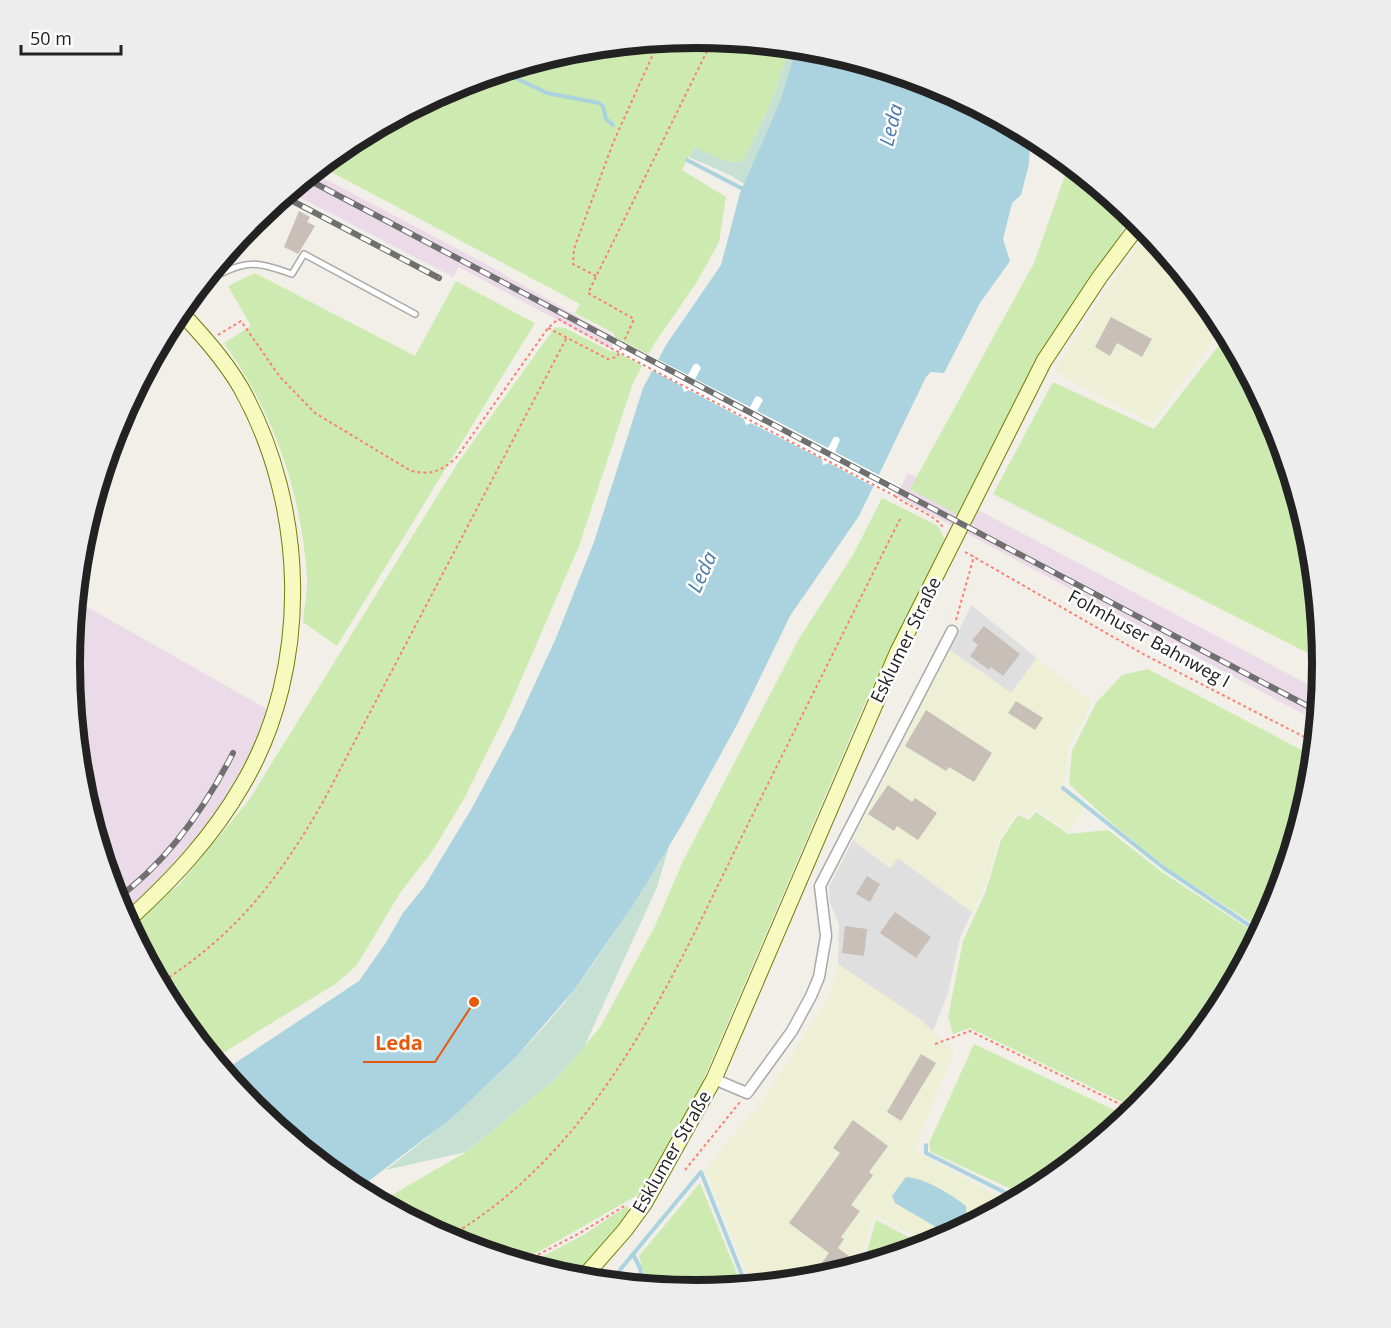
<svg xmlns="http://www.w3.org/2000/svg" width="1391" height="1328" viewBox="0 0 1391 1328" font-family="'Open Sans',sans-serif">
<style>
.residential{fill:#e0dfdf}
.industrial{fill:#ebdbe8}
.farmland{fill:#eef0d5}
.grass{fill:#cdebb0}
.wetland{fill:#c6e0d4}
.water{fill:#aad3df}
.pier{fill:#fff}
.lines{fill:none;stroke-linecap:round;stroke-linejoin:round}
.stream{stroke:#aad3df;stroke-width:4}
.building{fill:#c7bfb8}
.lane-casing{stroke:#a9a9a9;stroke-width:8}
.street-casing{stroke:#a9a9a9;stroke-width:13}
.secondary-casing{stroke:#707d05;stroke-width:17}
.path{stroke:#fa8072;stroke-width:2;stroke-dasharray:3 3;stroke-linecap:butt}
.lane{stroke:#fff;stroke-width:5}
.street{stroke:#fff;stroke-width:10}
.secondary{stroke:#f7fabf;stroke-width:15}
.rail-casing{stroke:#707070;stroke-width:6}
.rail{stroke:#fff;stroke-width:4;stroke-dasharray:11;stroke-linecap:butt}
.path-bridge{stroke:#fa8072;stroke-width:2;stroke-dasharray:3 3;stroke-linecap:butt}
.labels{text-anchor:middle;stroke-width:5;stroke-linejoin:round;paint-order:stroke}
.street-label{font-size:18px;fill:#222;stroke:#fff}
.water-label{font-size:20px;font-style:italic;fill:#4a7aab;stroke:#fff}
.rim{fill:none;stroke:#222;stroke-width:8}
.leader{fill:none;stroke:#e8590c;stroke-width:2}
.callout-dot{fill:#e8590c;stroke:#fff;stroke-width:2}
.callout-label{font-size:20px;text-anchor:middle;font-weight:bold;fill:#e8590c;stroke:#fff;stroke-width:5;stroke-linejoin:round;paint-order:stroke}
</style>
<rect width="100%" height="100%" fill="#f2efe9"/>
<g class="residential">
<polygon points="971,605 1037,658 1011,693 950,650"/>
<polygon points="853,840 890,868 898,858 972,912 960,938 948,993 933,1031 838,964 839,925 830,903 829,887"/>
</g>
<g class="industrial">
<polygon points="312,172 484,263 616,338 611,349 459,267 453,277 299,197 293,207 279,199"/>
<polygon points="908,473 1319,690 1316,721 897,496"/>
<polygon points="75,600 274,713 245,782 126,922 117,903 81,786 69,664"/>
</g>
<g class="farmland">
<polygon points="1148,233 1217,316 1223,328 1152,423 1054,371 1103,294"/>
<polygon points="950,650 1011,693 1037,658 1091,701 1085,719 1068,746 1063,788 1085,807 1069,832 1036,808 1029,816 1018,812 999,838 986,883 972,912 898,858 891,868 853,840"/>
<polygon points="838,964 920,1019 954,1051 914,1151 1004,1199 998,1209 931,1244 874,1215 859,1266 817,1279 752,1285 705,1169 764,1099 829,996"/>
</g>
<g class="grass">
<path d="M696,38l94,9 -19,56 -28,58 -15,1 -34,-15 -12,23 44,27 -7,45 -22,40 -43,62 -21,39 -54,163 -72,166 -43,87 -31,51 -33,43 -43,72 -20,18 -124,76 -39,-47 -47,-90 52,-37 70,-85 208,-336 98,-137 10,1 47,24 6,-11 -5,-8 -38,-20 5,-9 -260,-138c71,-58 163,-96 252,-116 38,-9 84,-9 124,-12z"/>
<polygon points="1069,164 1128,213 1120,236 1051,337 960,516 910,489 1034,263"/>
<path d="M255,273l160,83 41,-75 79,42 -198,323 -34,-24c1,-14 5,-31 4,-45 -6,-86 -33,-164 -83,-234l27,-17 -23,-40z"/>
<polygon points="1227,335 1274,425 1310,542 1322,660 993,494 1053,382 1154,429"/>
<polygon points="882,498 938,526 947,543 868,696 695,1099 643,1192 542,1250 516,1261 455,1243 380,1202 466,1152 558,1077 601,1026 655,926 683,861 800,637 853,555"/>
<path d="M1148,669l165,87c-5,53 -27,126 -52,173l-95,-62 -50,-40 -47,-43 3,-33 24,-48 26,-28z"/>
<polygon points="1036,812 1068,834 1108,830 1162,872 1258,935 1216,1012 1136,1109 970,1028 953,1034 948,1017 963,941 986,891 1001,840 1018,815 1029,820"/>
<polygon points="974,1044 1127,1116 1043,1185 1024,1195 931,1152 929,1143"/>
<polygon points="700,1183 742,1286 695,1290 647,1286 639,1256"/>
<polygon points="627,1206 630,1211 575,1279 527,1265 585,1234"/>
<polygon points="876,1220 926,1246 863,1265"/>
</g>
<g class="wetland">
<polygon points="790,47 816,49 759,194 732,176 689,157 694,147 728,162 743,161 771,103"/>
<path d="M670,843l-13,44 -73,160 -26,30 -92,75 -80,18c69,-54 137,-112 190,-182 34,-47 65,-96 94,-145z"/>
</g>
<g class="water">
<polygon points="797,47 818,50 936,85 1030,136 1029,164 1021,195 1012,203 1003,239 1010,261 980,303 944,373 931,372 926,377 859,516 790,616 739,721 683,823 635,902 575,989 517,1056 454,1116 357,1190 252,1107 223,1071 359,981 385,944 403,913 424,887 472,808 513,731 556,638 594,542 643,388 666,345 721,265 740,193 780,102"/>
<path d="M906,1177c21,2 43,16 60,29 1,13 -4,26 -18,28l-53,-31 -3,-7z"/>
</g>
<polygon class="pier" points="616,338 688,375 694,364 698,364 701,368 695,379 750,407 756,396 760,397 763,400 757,411 828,448 834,437 838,437 840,440 835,452 900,486 894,497 829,463 823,465 822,459 751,423 746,425 744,419 689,390 684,392 682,386 611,349"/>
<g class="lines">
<g class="stream">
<polyline points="501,71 547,93 599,103 603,106 606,119 613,125"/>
<polyline points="687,160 745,190"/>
<polyline points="1063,788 1164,868 1259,932"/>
<polyline points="926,1145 926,1153 1018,1199"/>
<polyline points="634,1256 640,1268 643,1285"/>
<polyline points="610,1282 701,1172 746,1285"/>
</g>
</g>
<g class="building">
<polygon points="299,211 310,217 307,222 315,226 298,254 284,247"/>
<polygon points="1111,317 1152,339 1142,357 1117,343 1110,356 1095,347"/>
<polygon points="984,626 1020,654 1003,676 991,667 989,670 970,656 978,645 972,640"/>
<polygon points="1016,701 1043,718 1035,730 1008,713"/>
<polygon points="926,710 992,753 974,782 949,767 946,771 905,746"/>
<polygon points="888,785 912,802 915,798 937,813 918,840 897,826 894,831 868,814"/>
<polygon points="867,876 880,884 870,902 856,894"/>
<polygon points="895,912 931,937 916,958 880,933"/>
<polygon points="845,926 867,929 864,956 842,953"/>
<polygon points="921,1054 936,1063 901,1121 887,1112"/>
<polygon points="853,1120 888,1146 869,1172 873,1175 851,1205 860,1211 841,1237 844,1239 838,1248 854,1260 847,1270 810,1279 829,1253 789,1223 840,1153 833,1148"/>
</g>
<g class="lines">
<defs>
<g id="lane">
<path d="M212,278c35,-18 43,-17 80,-4l12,-20 111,60"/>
<polyline points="198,288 212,278 221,262"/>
</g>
<polyline id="street" points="714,1079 747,1093 792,1031 811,996 819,977 826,936 820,886 952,631"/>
<g id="secondary">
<path d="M126,922c46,-42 86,-84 117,-138 69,-118 64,-278 -2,-396 -17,-29 -39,-53 -62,-78"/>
<polyline points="582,1279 625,1230 644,1204 714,1079 898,651 1044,361 1099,278 1140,223"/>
</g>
</defs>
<use href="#lane" class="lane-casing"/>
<use href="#street" class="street-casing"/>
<use href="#secondary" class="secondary-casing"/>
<g class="path">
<polyline points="596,276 573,264 574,249 613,143 659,41"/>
<polyline points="548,328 608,359 617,357 634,319 588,293 713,39"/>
<path d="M218,335l23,-14 39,56 35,36 96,58c20,4 29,1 45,-13l92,-130 10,-9 53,29"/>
<path d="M895,496c13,11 41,18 49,33"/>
<polyline points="965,552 1143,654 1314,742"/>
<polyline points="956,620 974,556"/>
<path d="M159,984c79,-51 119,-104 165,-184l243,-463"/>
<polyline points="935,1044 970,1031 1134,1111"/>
<polyline points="685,1170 740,1102"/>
<path d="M447,1238c154,-90 225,-261 301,-414 51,-102 101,-203 152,-305"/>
<polyline points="522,1263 580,1233 626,1205"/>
</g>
<use href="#lane" class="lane"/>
<use href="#street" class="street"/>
<use href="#secondary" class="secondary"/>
<defs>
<g id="rail">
<polyline points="305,178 1317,711"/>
<polyline points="283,196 439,278"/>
<path d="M115,900c51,-37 90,-92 118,-147"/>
</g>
</defs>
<use href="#rail" class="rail-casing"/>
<use href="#rail" class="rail"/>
<polyline class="path-bridge" points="611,348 895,496"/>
</g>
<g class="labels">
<g class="street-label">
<text transform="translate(1149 639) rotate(29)" y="6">Folmhuser Bahnweg I</text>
<text transform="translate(906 640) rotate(-64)" y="6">Esklumer Straße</text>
<text transform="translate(672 1152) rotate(-60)" y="6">Esklumer Straße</text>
</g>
<g class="water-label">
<text transform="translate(891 125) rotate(-76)" y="7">Leda</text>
<text transform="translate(702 572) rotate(-65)" y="7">Leda</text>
</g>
</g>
<path d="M0 0H1391V1328H0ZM80 664a616 616 0 1 1 1232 0a616 616 0 1 1-1232 0Z" fill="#ededed" fill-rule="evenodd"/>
<path class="rim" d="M80 664a616 616 0 1 1 1232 0a616 616 0 1 1-1232 0Z"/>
<path class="leader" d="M474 1002L435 1062H363"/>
<circle class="callout-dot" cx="474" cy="1002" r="6"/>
<g class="callout-label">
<text x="399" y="1050">Leda</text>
</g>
<path d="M21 45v9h100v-9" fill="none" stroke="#222222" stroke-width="3"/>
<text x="30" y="45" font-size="18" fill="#222222" stroke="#ffffff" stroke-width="4.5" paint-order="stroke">50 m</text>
</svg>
